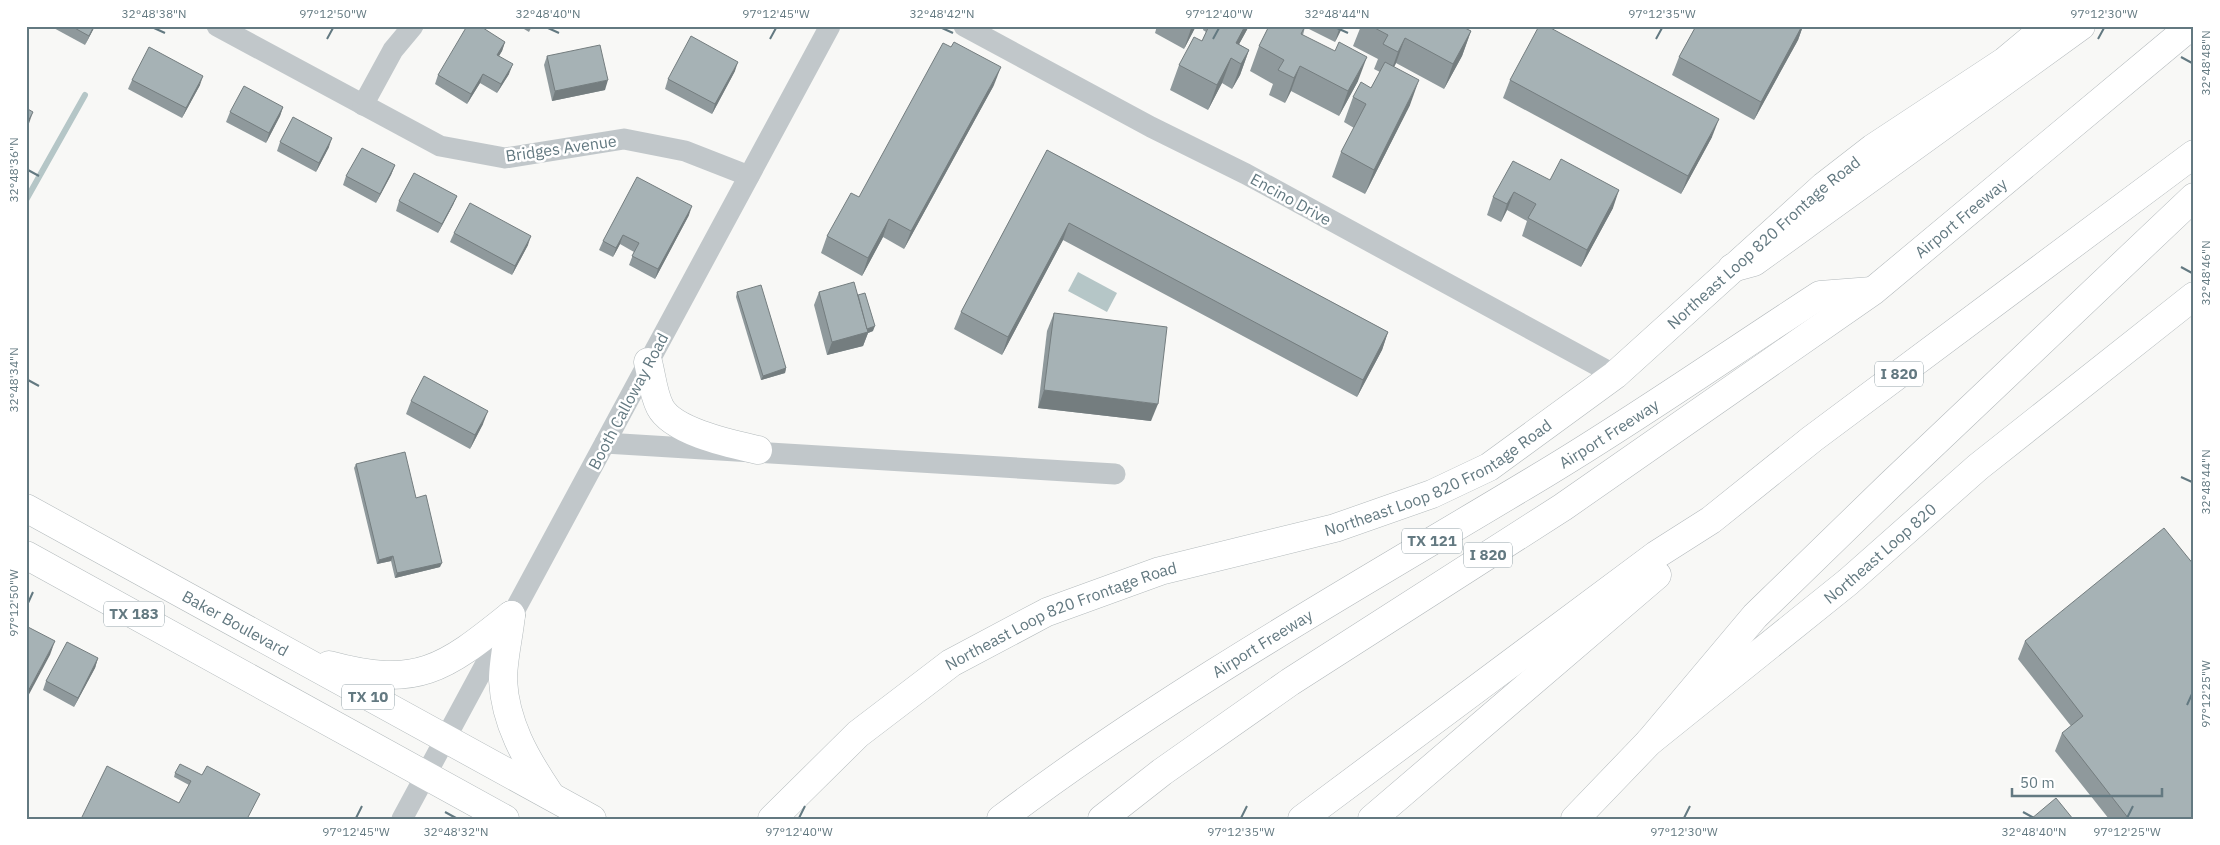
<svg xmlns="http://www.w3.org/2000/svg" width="2220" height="845" viewBox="0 0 2220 845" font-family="'IBM Plex Sans',sans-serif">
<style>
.water{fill:#b5c6c7}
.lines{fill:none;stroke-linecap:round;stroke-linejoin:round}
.stream{stroke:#b5c6c7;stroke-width:6}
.major-casing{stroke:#b3babc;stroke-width:29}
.highway-casing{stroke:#b2b8bb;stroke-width:29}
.minor{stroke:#c1c7ca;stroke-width:21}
.major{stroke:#fff;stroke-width:28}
.highway{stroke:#fff;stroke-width:28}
.wall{fill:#8f999c}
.shaded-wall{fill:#747d7f}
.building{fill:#a6b2b5;stroke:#747d7f}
.ticks{fill:none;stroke:#637981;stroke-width:2}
.labels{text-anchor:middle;stroke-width:5;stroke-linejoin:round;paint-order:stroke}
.shield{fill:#fff;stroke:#92a1a7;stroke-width:1}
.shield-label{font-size:15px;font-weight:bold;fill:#637981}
.street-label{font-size:16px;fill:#637981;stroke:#fff}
.neatline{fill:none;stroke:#637981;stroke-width:2}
.ticks-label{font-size:12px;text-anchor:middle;fill:#637981}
</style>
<rect width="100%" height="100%" fill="#f8f8f6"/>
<polygon class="water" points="1078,272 1117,293 1107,312 1068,291"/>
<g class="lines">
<polyline class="stream" points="26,200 85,95"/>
<defs>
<g id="major">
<path d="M648,362c4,15 5,31 12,45 13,25 72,37 98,43"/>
<path id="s1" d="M26,508l566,311"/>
<polyline points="26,555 505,819"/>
<path d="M511,615c-2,21 -8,44 -8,65 2,43 23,79 46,113"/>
<path d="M329,665c88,24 115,4 182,-50"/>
<path id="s2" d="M772,819l86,-85 93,-71 96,-51 113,-41 175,-43 97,-34 57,-27 126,-92 209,-189 49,-38 132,-87 42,-35"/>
<path id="s3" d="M1575,819l74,-77 199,-160 130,-115 216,-171"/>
</g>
<g id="highway">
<polyline points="1732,268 1754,262 2081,26"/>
<polyline points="1649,742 1755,616 1890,485 2194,197"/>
<path id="s4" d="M1001,819c172,-130 361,-235 545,-346 93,-56 183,-119 274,-178l52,-4"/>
<path id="s5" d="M1102,819l60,-47 128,-90 273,-175 310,-216 318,-265"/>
<polyline points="1302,819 1656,555 1711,520 1812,439 2194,154"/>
<polyline points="1372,819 1657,575"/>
</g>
</defs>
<use href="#major" class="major-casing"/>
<use href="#highway" class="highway-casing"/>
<g class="minor">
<polyline points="217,26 440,146 505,158 624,139 685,151 749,176"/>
<polyline points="964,26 1151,127 1246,174 1615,375"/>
<polyline points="363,105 393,50 413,26"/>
<polyline points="605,443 1115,474"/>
<polyline points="402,819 830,26"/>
</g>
<use href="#major" class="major"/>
<use href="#highway" class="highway"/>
</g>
<g class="wall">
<polygon points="50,26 95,26 85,45"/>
<polygon points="519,26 532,26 529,32"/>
<polygon points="1157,26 1196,26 1184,49 1155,33"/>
<polygon points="1204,26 1249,26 1239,44 1249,50 1240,75 1232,89 1222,83 1208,110 1170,90 1179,65 1202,41 1206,32 1203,30"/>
<polygon points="1269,26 1343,26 1335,42 1305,27 1303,35 1358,81 1339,116 1291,91 1285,103 1269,95 1273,84 1250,71 1259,46"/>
<polygon points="1361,26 1461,26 1471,31 1462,56 1444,89 1396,63 1394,67 1410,105 1365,194 1332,177 1341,152 1354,128 1344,122 1353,97 1371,88 1380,72 1374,69 1378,59 1353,46"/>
<polygon points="1696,26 1803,26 1798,40 1754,120 1672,75 1679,57"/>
<polygon points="505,42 502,51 499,56 509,74 497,93 480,83 467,104 435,84 438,75"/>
<polygon points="547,56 605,90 552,101 544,65"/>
<polygon points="735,71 712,114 665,89 668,79"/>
<polygon points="132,80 200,85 182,118 128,89"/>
<polygon points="1510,80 1712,137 1681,194 1503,98"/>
<polygon points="994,85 904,249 883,237 862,276 821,253 827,236 859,197"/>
<polygon points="283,107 280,116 266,143 226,122 230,112"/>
<polygon points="280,142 329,147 316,172 277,151"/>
<polygon points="1047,150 1388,332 1382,350 1357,397 1063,240 1002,355 954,329 961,312"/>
<polygon points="395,165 391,175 376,203 343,185 346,176"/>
<polygon points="1550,180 1613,208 1581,267 1522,236 1527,221 1507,210 1501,222 1487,215 1493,197"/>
<polygon points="457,196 453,205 438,233 396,211 399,201"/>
<polygon points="689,215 655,279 629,265 634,252 620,244 613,257 599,250 603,241"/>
<polygon points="454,233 528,245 512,275 450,242"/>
<polygon points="737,292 786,368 785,373 761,380 736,297"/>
<polygon points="819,292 858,295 873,331 868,333 863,346 827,355 814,305"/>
<polygon points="1054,313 1151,421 1038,408 1047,331"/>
<polygon points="411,401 483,424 470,449 406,414"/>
<polygon points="356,464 416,498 440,567 395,578 391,561 377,564 354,468"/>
<polygon points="2025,641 2194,819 2109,819 2055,751 2062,733 2071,726 2018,659"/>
<polygon points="98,658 95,668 74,707 43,690 46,681"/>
<polygon points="175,773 258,798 179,803 189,785 174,777"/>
</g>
<g class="shaded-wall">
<polygon points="94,26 95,26 85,45 89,36"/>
<polygon points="1192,26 1196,26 1184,49"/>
<polygon points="1245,26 1249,26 1231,59 1222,83 1208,110 1217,85 1236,43"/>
<polygon points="1340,26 1343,26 1335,42"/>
<polygon points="1802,26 1803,26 1798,40 1754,120 1761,102"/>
<polygon points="1471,31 1462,56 1444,89 1453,64"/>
<polygon points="1405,38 1396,63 1389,77 1398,52"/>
<polygon points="505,42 502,51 494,64 497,55"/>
<polygon points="1249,50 1240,75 1232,89 1241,64"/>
<polygon points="1367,57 1358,81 1339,116 1348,91"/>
<polygon points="738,62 735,71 712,114 715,104"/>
<polygon points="513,64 509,74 497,93 501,84"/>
<polygon points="1300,66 1291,91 1285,103 1294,78"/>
<polygon points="1001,67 994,85 904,249 911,231"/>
<polygon points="483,74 480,83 467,104 471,94"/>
<polygon points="203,76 200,85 182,118 186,108"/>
<polygon points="608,80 605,90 552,101 555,91"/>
<polygon points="1419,80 1410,105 1365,194 1374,170"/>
<polygon points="283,107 280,116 266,143 269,133"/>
<polygon points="33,112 27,129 26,131 26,125"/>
<polygon points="1719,119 1712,137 1681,194 1688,176"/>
<polygon points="332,138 329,147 316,172 319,163"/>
<polygon points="395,165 391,175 376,203 380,194"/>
<polygon points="1619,190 1613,208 1581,267 1587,250"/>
<polygon points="1514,192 1507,210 1501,222 1507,204"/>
<polygon points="457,196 453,205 438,233 442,224"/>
<polygon points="692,206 689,215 655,279 658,269"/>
<polygon points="889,219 883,237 862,276 868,258"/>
<polygon points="1069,223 1063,240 1002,355 1008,337"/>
<polygon points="623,235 620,244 613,257 616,248"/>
<polygon points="531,236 528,245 512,275 515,266"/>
<polygon points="875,326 873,331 868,333 863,346 827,355 832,342 861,330"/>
<polygon points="1388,332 1382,350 1357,397 1363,380"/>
<polygon points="786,368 785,373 761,380 763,376"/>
<polygon points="1044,390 1158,404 1151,421 1038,408"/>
<polygon points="488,411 483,424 470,449 475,435"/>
<polygon points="393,556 391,561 377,564 379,560"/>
<polygon points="442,563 440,567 395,578 397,573"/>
<polygon points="55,641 50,655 26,700 26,695"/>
<polygon points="98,658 95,668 74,707 78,698"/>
</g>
<g class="building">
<polygon points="71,26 94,26 89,36"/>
<polygon points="467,26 480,26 505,42 497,55 513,64 501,84 483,74 471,94 438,75"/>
<polygon points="1209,26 1245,26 1236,43 1249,50 1241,64 1231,58 1217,85 1179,65 1194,37 1202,41"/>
<polygon points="1269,26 1305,26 1301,34 1335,51 1339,42 1367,57 1348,91 1300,66 1294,78 1278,70 1284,60 1259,46"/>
<polygon points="1371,26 1461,26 1471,31 1453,64 1405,38 1398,52 1383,44 1388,35"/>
<polygon points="1539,26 1547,26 1719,119 1688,176 1510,80"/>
<polygon points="1696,26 1802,26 1761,102 1679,57"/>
<polygon points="691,36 738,62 715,104 668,79"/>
<polygon points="954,42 1001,67 911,231 889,219 868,258 827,236 851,193 859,197 943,43 951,47"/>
<polygon points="600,45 608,80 555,91 547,56"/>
<polygon points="149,47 203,76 186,108 132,80"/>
<polygon points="1385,62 1419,80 1374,170 1341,152 1366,104 1353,97 1361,82 1371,88"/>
<polygon points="244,86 283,107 269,133 230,112"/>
<polygon points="26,108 33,112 26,125"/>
<polygon points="293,117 332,138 319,163 280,142"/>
<polygon points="362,148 395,165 380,194 346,176"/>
<polygon points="1047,150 1388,332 1363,380 1069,223 1008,337 961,312"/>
<polygon points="1561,159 1619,190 1587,250 1528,218 1536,204 1514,192 1507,204 1493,197 1513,161 1550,180"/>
<polygon points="414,173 457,196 442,224 399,201"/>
<polygon points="637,177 692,206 658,269 632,256 639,243 623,235 616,248 603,241"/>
<polygon points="470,203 531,236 515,266 454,233"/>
<polygon points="854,282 868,332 832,342 819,292"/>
<polygon points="761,285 786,368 763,376 737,292"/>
<polygon points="865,293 875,326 867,329 858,295"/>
<polygon points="1054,313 1167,327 1158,404 1044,390"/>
<polygon points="424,376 488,411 475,435 411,401"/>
<polygon points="405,452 416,498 426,495 442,563 397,573 393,556 379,560 356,464"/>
<polygon points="2164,528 2194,565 2194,819 2129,819 2062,733 2083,716 2025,641"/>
<polygon points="28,627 55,641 26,695 26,629"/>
<polygon points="67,642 98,658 78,698 46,681"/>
<polygon points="180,764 202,775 207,766 260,794 247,819 81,819 107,766 179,803 191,781 175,773"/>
<polygon points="2056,798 2073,819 2031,819"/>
</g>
<path class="ticks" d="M154,28l11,5M548,28l11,5M942,28l11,5M1337,28l11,5M327,39l6,-11M770,39l6,-11M1213,39l6,-11M1656,39l6,-11M2098,39l6,-11M2181,57l11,6M28,170l11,6M2181,267l11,6M28,380l11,6M2181,477l11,5M28,603l5,-11M2187,705l5,-11M445,812l11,6M2023,812l11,6M356,818l6,-12M799,818l6,-12M1241,818l6,-12M1684,818l6,-12M2127,818l6,-12"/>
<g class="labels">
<g class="shield">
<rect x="1875" y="361.5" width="48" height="25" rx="4"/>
<rect x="1402" y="528.5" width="60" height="25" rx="4"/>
<rect x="1464" y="542.5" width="48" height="25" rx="4"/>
<rect x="104" y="601.5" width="60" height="25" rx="4"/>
<rect x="342" y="684.5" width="52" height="25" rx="4"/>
</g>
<g class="shield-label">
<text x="1899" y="379">I 820</text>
<text x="1432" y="546">TX 121</text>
<text x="1488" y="560">I 820</text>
<text x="134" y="619">TX 183</text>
<text x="368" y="702">TX 10</text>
</g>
<g class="street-label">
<text transform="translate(561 148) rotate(-8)" y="6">Bridges Avenue</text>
<text transform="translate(1291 199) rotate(29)" y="6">Encino Drive</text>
<text dy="6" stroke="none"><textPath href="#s5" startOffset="1049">Airport Freeway</textPath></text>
<text dy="6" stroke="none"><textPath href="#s2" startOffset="1168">Northeast Loop 820 Frontage Road</textPath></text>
<text transform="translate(628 401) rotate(-62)" y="6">Booth Calloway Road</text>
<text dy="6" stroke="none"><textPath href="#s4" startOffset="720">Airport Freeway</textPath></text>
<text dy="6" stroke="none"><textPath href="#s2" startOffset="762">Northeast Loop 820 Frontage Road</textPath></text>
<text dy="6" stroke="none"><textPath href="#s3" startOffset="405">Northeast Loop 820</textPath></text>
<text dy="6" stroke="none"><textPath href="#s2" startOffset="358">Northeast Loop 820 Frontage Road</textPath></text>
<text dy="6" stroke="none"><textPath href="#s1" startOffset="239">Baker Boulevard</textPath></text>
<text dy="6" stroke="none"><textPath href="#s4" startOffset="315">Airport Freeway</textPath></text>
</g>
</g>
<rect width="2220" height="845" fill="none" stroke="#ffffff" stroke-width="55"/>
<path d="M2012 788v8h150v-8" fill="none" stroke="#637981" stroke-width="2.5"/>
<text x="2020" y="788" font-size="15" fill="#637981" stroke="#ffffff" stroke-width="4" paint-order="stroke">50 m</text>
<rect x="28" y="28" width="2164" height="790" class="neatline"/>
<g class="ticks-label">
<text x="154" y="18">32°48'38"N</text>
<text x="333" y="18">97°12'50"W</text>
<text x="548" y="18">32°48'40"N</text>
<text x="776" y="18">97°12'45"W</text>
<text x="942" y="18">32°48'42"N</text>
<text x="1219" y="18">97°12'40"W</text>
<text x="1337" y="18">32°48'44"N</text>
<text x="1662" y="18">97°12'35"W</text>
<text x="2104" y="18">97°12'30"W</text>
<text transform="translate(2206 63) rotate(-90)" y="4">32°48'48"N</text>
<text transform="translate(14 170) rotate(-90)" y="4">32°48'36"N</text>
<text transform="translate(2206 273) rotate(-90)" y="4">32°48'46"N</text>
<text transform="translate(14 380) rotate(-90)" y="4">32°48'34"N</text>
<text transform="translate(2206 482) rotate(-90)" y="4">32°48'44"N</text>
<text transform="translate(14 603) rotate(-90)" y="4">97°12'50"W</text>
<text transform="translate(2206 694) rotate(-90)" y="4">97°12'25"W</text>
<text x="356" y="836">97°12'45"W</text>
<text x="456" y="836">32°48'32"N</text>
<text x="799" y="836">97°12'40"W</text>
<text x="1241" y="836">97°12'35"W</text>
<text x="1684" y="836">97°12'30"W</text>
<text x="2034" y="836">32°48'40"N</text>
<text x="2127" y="836">97°12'25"W</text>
</g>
</svg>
